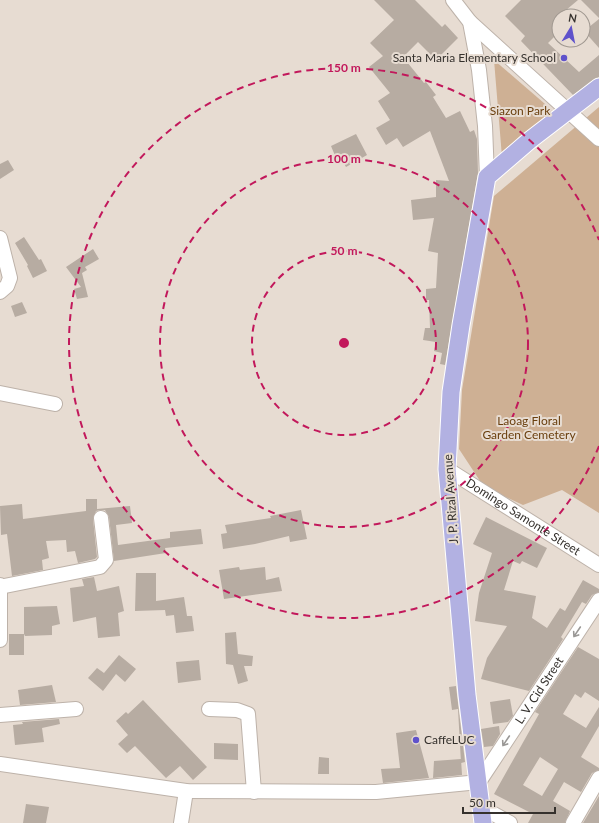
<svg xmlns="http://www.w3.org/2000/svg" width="599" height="823" viewBox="0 0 599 823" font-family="Lato,sans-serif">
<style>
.green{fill:#ceb094}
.building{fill:#b7aca2;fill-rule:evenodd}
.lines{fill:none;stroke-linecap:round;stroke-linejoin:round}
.minor-casing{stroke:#bdb2a9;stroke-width:16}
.major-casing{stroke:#fff;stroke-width:19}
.minor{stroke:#fff;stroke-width:14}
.major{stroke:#b2b1e2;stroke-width:17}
.oneway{stroke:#9a9896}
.ring{fill:none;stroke:#c2185b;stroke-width:2;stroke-dasharray:7 5}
.poi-dot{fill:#5f52cb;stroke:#e7dcd2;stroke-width:1.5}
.labels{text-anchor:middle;stroke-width:4;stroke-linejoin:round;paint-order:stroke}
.poi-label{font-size:12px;fill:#35312d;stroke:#e7dcd2;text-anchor:end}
.park-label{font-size:12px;fill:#6a3f0e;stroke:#e7dcd2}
.street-label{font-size:12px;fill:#35312d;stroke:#e7dcd2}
.centre{fill:#c2185b;stroke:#e7dcd2;stroke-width:2}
.ring-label{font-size:12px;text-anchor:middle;font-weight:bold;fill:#c2185b;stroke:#e7dcd2;stroke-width:4;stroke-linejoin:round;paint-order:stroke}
</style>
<rect width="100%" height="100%" fill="#e7dcd2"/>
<g class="green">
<polygon points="494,60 552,110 502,157"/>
<polygon points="599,107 599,513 562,490 523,505 484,487 459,449 462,390 494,196"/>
</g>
<g class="building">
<polygon points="374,0 415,0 442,27 445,24 458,38 436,60 418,42 403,57 424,83 426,82 436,95 433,97 446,118 460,111 470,132 474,130 477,139 478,173 445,365 440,364 442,353 434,351 436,342 423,340 425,328 430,328 429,300 426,300 426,289 436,288 438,253 428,251 434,218 413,220 411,200 436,197 436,180 449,181 430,131 403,147 397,138 386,145 376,128 390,120 378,101 390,93 369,67 383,56 370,43 394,20"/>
<polygon points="521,0 578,0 559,16 559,32 548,43 579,72 599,55 599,77 573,95 521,41 525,36 505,16"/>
<polygon points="581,0 599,0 599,18"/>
<polygon points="599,19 599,48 584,31"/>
<polygon points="356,134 367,155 346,167 340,156 336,158 331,146"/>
<polygon points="8,160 14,170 0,179 0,164"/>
<polygon points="24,237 39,260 41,259 47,271 33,278 27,266 28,265 15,243"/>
<polygon points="93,249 99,259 85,267 87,270 82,273 88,297 77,299 74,289 81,287 66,267"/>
<polygon points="22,302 27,313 15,317 11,306"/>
<polygon points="86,499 97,499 97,509 130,506 132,523 116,525 118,545 170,538 170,532 201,529 203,544 165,548 166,553 114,561 109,517 105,510 100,510 96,511 93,519 97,557 95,559 78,563 75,551 67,552 66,540 46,541 49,558 42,560 43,570 12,576 7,534 1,535 0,506 22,504 23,519 86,511"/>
<polygon points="301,510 307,539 290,542 289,536 255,544 223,549 221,534 227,533 225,525 271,518 270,516"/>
<polygon points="486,517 547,548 537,568 522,561 520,564 513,561 504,590 536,596 532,618 547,628 560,608 565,611 583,580 599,589 599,592 592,595 586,604 582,602 561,637 563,639 529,691 481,679 487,658 507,626 475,621 479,593 492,553 473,544"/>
<polygon points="239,567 240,570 265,567 266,580 279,577 282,591 224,599 219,570"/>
<polygon points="136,573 156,573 156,601 184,597 187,616 192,616 194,631 176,633 174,615 166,616 165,610 135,611"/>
<polygon points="94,577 97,591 119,586 124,611 118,613 120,636 98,638 96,617 73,622 70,588 84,586 82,579"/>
<polygon points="57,606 60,624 52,626 52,635 25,636 24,634 24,655 9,655 9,634 24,634 24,607"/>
<polygon points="236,632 238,654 253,656 252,666 244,666 248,681 238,684 233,665 226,664 225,633"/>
<path d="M578,647l21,12v42l-14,-9 -4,6 -6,-4 -12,20 23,14 13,-21v19l-18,31 18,11v2l-7,3 -11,19 -17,-10 -11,19 17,10 -5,12h-37l5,-9 -39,-20 45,-80 -4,-2zM540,757l18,12 -16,27 -19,-11z"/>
<polygon points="119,655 136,669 125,682 116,674 103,691 88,678 97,668 104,673"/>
<polygon points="199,660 201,680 178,683 176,662"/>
<polygon points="52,685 56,702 20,705 18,690"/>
<polygon points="456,686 465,762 461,763 458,709 452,710 449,687"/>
<polygon points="510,699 513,716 508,722 493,724 490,702"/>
<polygon points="143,700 207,767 193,780 180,766 166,778 135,746 127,753 118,744 128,735 116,721 126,712 128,714"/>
<polygon points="59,719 60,724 42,728 44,742 15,745 13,725 23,724 22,722"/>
<polygon points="499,726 500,734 493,746 484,747 481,729"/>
<polygon points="416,730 429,778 383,783 381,769 400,768 396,733"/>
<polygon points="214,743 238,744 238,760 214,759"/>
<polygon points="319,757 329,758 329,774 318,774"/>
<polygon points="461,759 462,775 433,778 434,761"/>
<polygon points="599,796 599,823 583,823 586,818"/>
<polygon points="26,804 49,807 46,823 23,823"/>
</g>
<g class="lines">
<defs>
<g id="minor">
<polyline points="453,0 470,22 479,70 485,126 487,177"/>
<polyline points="470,22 599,139"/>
<polyline points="0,238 10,278 7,286 0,292"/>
<polyline points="0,393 55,404"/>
<path id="s1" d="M447,469l152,96"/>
<polyline points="0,585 0,640"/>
<polyline points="0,587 100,567 106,560 101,518"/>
<polyline points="209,709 237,710 248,714 254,792"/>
<polyline points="0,715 76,709"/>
<path id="s2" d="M0,764l186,27 190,1 103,-10 120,-182"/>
<polyline points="481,807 510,823"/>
<polyline points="181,823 186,791"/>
<polyline points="573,823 599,778"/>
</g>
<polyline id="major" points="483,823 467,695 447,469 451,392 461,325 487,177 530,140 599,87"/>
</defs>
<use href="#minor" class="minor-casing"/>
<use href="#major" class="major-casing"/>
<use href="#minor" class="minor"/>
<use href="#major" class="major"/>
</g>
<defs><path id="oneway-shaft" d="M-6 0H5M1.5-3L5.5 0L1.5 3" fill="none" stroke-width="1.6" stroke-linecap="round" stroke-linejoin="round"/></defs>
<g class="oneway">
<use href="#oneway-shaft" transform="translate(577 632) rotate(124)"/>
<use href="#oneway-shaft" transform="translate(506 741) rotate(124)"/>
</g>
<g class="ring">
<circle cx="344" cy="343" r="92"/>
<circle cx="344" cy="343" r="184"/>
<path d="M599 446A275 275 0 1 1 599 240"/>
</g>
<g class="poi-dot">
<circle cx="564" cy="58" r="4"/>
<circle cx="416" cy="740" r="4"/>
</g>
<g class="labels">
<g class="poi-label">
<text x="556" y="62">Santa Maria Elementary School</text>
<text x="424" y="744" text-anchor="start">CaffeLUC</text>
</g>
<g class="park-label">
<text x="520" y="115">Siazon Park</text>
<text x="529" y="425">Laoag Floral<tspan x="529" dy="14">Garden Cemetery</tspan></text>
</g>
<g class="street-label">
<text transform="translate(451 499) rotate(-94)" y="4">J. P. Rizal Avenue</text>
<text dy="4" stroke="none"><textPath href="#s1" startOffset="90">Domingo Samonte Street</textPath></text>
<text dy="4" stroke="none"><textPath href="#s2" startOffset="591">L. V. Cid Street</textPath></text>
</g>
</g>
<circle cx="344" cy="343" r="6" class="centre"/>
<g class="ring-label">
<text x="344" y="72">150 m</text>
<text x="344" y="163">100 m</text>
<text x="344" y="255">50 m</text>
</g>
<g transform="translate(571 28) rotate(10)"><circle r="19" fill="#e7dcd2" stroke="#a09890"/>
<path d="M0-3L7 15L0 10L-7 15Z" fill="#5f52cb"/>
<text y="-6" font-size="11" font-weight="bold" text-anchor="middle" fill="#35312d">N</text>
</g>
<path d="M463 807v6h92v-6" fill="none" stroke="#35312d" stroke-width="2"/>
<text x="469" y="807" font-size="12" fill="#35312d" stroke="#e7dcd2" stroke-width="3" paint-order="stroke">50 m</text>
</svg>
